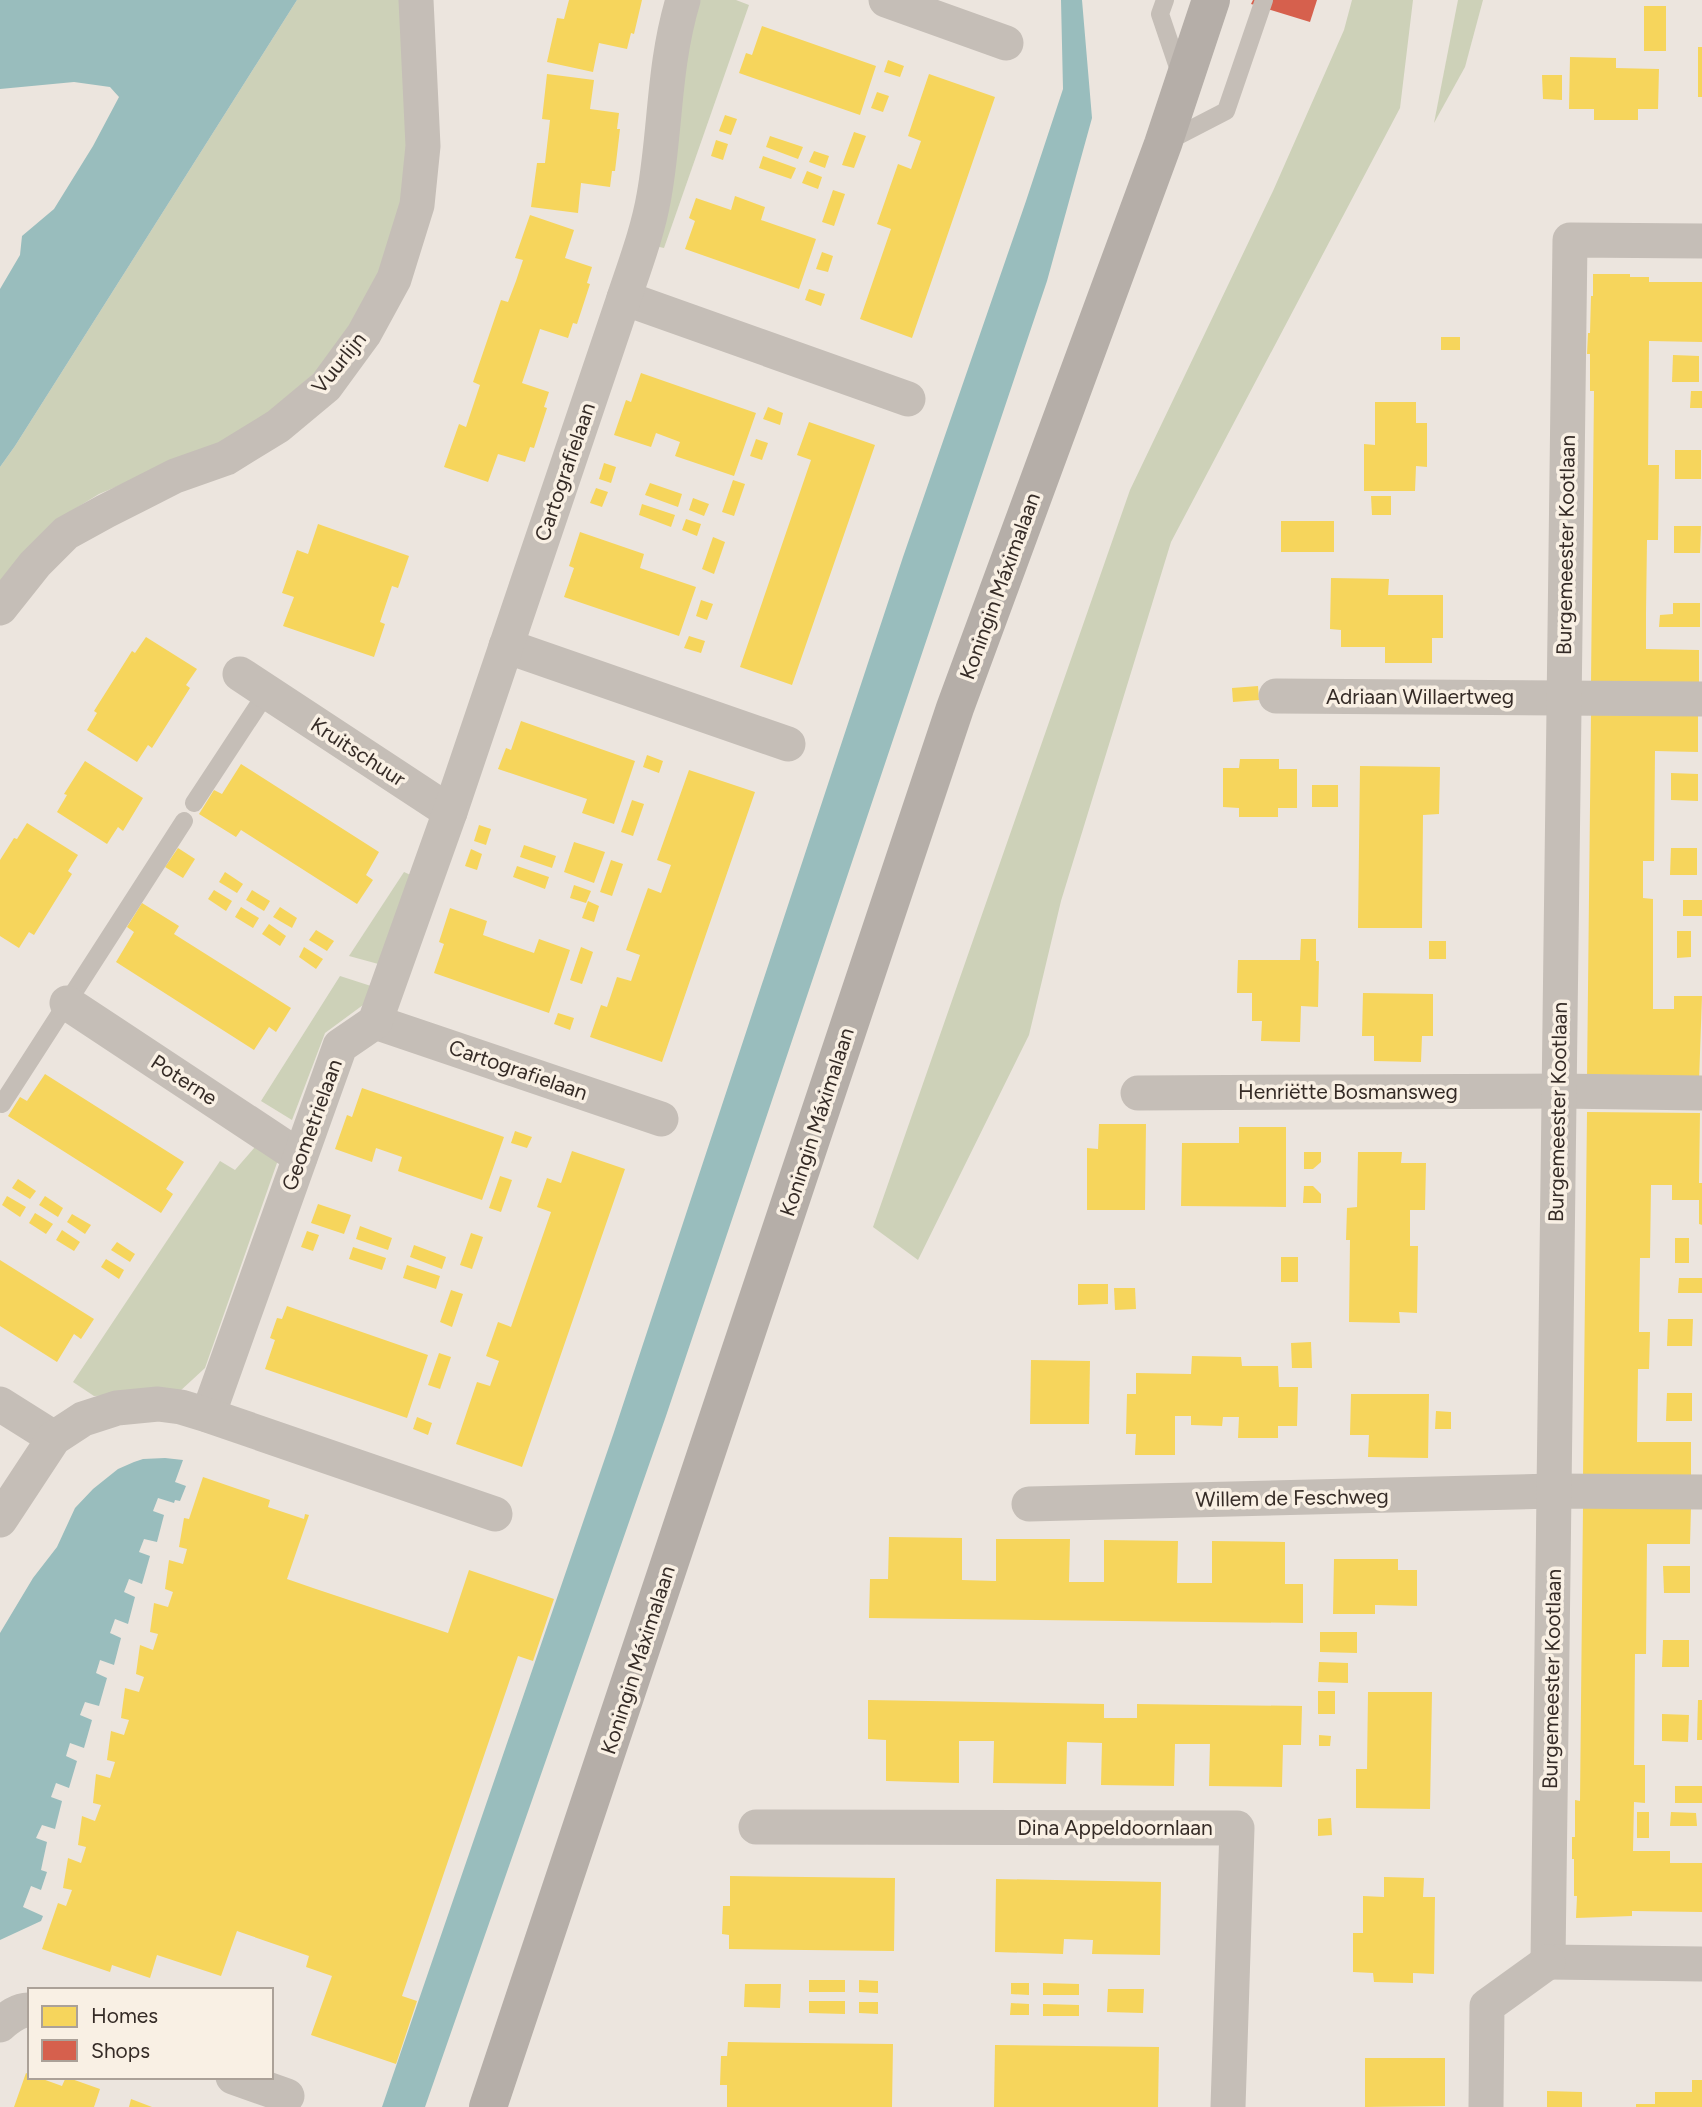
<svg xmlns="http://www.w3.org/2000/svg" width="1702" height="2107" viewBox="0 0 1702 2107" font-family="Figtree,sans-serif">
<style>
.green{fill:#cdd1b8}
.water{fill:#99bdbd}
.homes{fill:#f6d55c}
.shops{fill:#d6604d}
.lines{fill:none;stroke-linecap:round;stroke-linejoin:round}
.lane{stroke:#c5beb7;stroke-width:18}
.street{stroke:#c5beb7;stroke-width:35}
.secondary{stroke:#b5aea8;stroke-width:38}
.labels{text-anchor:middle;stroke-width:7;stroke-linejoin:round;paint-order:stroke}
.street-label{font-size:21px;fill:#352b26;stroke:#f9f0e4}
</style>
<rect width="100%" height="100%" fill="#ece5de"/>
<g class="green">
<polygon points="297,0 403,0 407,120 406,178 396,231 379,274 354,319 320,368 278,405 242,434 99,494 60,518 0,589 0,467 15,446"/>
<polygon points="698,0 736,0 749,5 664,248 655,246 676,112"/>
<polygon points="1352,0 1413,0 1400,108 1171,542 1061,901 1029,1035 918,1260 873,1227 1130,490 1273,191 1344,30"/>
<polygon points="1458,0 1483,0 1465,67 1434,123"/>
<polygon points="404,872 415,877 382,965 349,956"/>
<polygon points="340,976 371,986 363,1005 325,1033 292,1120 261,1101"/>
<polygon points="255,1147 278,1160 205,1368 179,1392 94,1396 73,1382 220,1161 235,1170"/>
</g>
<g class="water">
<polygon points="0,0 297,0 15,446 0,467 0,289 20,255 22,236 54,209 93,146 119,97 110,87 74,82 0,89"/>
<polygon points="1061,0 1082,0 1092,118 1047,281 666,1416 425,2107 382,2107 614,1432 903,557 1026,201 1063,89"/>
<polygon points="165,1458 183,1460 175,1482 186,1486 180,1501 175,1500 174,1503 158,1498 153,1511 164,1515 157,1542 144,1539 139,1552 150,1556 142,1584 129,1579 124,1592 135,1597 128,1624 115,1619 110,1633 121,1638 114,1665 100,1660 96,1673 107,1678 99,1706 85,1702 80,1715 92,1720 84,1748 70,1743 66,1756 77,1761 69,1788 56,1783 51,1797 62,1801 55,1829 42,1825 36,1838 47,1842 41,1870 47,1872 41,1890 31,1886 23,1907 43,1916 41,1921 0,1940 0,1633 33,1578 57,1547 75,1508 93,1489 118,1469 134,1462 143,1459"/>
</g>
<g class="homes">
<polygon points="569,0 642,0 634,34 631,33 627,49 599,43 593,72 547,62 557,18 564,19"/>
<rect x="1644" y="6" width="22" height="45"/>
<polygon points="762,26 876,66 860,115 739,73 746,53 752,55"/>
<rect x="1698" y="47" width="4" height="50"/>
<polygon points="1570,57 1616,58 1616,68 1659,69 1658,109 1638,109 1638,120 1594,120 1594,109 1569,109"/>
<polygon points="888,60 904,66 900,77 884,72"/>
<polygon points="547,74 594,80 590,109 619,113 617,129 620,129 615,171 612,171 610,187 581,183 578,213 531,207 537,163 545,163 550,120 542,119"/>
<polygon points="929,74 995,97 912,338 860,319 891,229 877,224 898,164 911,169 921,141 908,136"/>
<polygon points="1542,75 1562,75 1562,100 1543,99"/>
<polygon points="877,92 889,96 883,112 871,108"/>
<polygon points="725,115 737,119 731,135 719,131"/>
<polygon points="854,132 866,136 854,168 842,165"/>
<polygon points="770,136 803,147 798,159 766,147"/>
<polygon points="716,140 728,144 723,160 711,156"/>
<polygon points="814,151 829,156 825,168 809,162"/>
<polygon points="763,156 796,168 791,179 759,168"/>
<polygon points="807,171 822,177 818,189 802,183"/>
<polygon points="833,190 845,194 834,226 822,222"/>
<polygon points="735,196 765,207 761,220 816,239 799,289 685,249 695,221 689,218 696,198 731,210"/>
<polygon points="530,215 574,230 565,258 592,267 587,283 590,284 577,324 573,323 568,338 540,329 522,383 549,392 544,407 547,408 534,448 530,447 525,462 498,454 488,482 444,467 459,424 466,427 480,385 473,382 501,300 508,302 516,281 523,260 515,258"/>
<polygon points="822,252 833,256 828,272 816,269"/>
<polygon points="1593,274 1630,274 1630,277 1649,277 1649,282 1702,282 1702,342 1649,341 1648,465 1659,465 1658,540 1647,540 1646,613 1646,649 1699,650 1699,685 1591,684 1594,391 1590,391 1590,354 1587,354 1588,333 1590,333 1591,296 1593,296"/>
<polygon points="809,289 825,294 821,306 805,300"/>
<rect x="1441" y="337" width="19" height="13"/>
<polygon points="1673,355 1699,356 1699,382 1672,382"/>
<polygon points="641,373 756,413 734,476 675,456 680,442 656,433 651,447 614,435 626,400 631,402"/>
<polygon points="1691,391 1702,391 1702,408 1690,408"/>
<polygon points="1375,402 1416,402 1416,423 1427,423 1427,467 1416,466 1415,491 1364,491 1364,444 1375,445"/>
<polygon points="768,407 783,413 780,425 763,419"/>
<polygon points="809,422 875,445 792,685 740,667 811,460 797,455"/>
<polygon points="756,439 768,443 762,460 750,456"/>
<rect x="1675" y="450" width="26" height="29"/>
<polygon points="604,463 616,467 611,483 599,479"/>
<polygon points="733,480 745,484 734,516 722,512"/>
<polygon points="650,483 682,494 678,507 645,495"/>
<polygon points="596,488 608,492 602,507 590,503"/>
<polygon points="1371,496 1391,496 1391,515 1372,515"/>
<polygon points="693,498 709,504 704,516 689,510"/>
<polygon points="642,504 675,515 671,527 639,515"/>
<polygon points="686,519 701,524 697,536 682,530"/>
<rect x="1281" y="521" width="53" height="31"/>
<polygon points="318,524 409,556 398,588 392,586 380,622 385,624 374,657 283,626 294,597 282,593 297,550 308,554"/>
<polygon points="1674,526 1701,526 1700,553 1674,553"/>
<polygon points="580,532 644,554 640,568 696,587 679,636 564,597 574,568 569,566"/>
<polygon points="713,537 725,542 714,574 702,569"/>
<polygon points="1331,578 1389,579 1388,595 1443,595 1443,638 1432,638 1432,663 1385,663 1385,647 1341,647 1341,630 1330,629"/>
<polygon points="701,600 713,604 707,620 696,616"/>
<polygon points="1673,603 1700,603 1700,627 1659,627 1660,615 1673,614"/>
<polygon points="689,636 705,641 701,653 684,648"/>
<polygon points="146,637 197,669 186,685 190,688 152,748 148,745 137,762 87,730 97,713 94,711 132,651 135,653"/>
<polygon points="1258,686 1259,700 1233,702 1232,688"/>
<polygon points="1591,715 1698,716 1698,752 1655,751 1654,861 1643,861 1643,898 1653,899 1653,1009 1674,1009 1674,996 1702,996 1699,1082 1587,1080"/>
<polygon points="521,721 635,761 614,824 582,813 587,799 498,769 506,748 511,750"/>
<polygon points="647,755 663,761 659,773 643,767"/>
<polygon points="1240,759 1279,759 1279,769 1297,769 1297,808 1278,808 1278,817 1239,817 1239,808 1223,807 1223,768 1239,768"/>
<polygon points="85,761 143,798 123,831 118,827 107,844 57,812 67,795 64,794"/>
<polygon points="241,764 379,852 366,875 373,880 357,904 241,830 236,837 199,814 214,790 222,794"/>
<polygon points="1360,766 1440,767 1439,814 1423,815 1422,928 1358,928"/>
<polygon points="689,770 755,792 662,1062 590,1037 601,1005 607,1007 617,977 631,981 640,955 626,950 648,888 661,893 671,865 657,860"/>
<polygon points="1671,773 1698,774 1698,801 1671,800"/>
<rect x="1312" y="785" width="26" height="22"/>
<polygon points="632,800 644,804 633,836 621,832"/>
<polygon points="27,823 78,855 68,871 72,874 34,935 29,932 19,948 0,936 0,860 14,838 17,839"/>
<polygon points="479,825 491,829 486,845 474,841"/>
<polygon points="574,842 605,852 594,883 564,872"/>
<polygon points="524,845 556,856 552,868 520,857"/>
<polygon points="178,848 195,859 183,878 165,867"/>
<polygon points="1671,848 1697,848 1697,875 1670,875"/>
<polygon points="471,849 482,854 477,870 465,866"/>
<polygon points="611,860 623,864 612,896 600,892"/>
<polygon points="517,866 549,877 545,889 513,877"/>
<polygon points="225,872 243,884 237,893 219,882"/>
<polygon points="574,885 591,891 586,903 570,898"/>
<polygon points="214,890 232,901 226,911 208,899"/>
<polygon points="252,890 270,901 264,911 246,900"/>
<rect x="1683" y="900" width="19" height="16"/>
<polygon points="588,901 599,906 594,922 582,918"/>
<polygon points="142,903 179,926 174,934 291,1008 276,1032 269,1027 254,1050 116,962 134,932 127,927"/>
<polygon points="241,907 259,918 253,928 235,917"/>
<polygon points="280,907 297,918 292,928 273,917"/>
<polygon points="450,908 487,921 483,935 508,944 534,953 539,939 570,950 549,1013 434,973 444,944 439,942"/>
<polygon points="269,924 286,936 280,946 262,934"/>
<polygon points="316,930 334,941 327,951 309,940"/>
<polygon points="1677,931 1691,931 1691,957 1677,958"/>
<polygon points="1301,939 1316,939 1316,961 1319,961 1318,1007 1301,1006 1300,1042 1261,1041 1262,1021 1252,1021 1252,993 1237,993 1238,960 1300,960"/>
<rect x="1429" y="941" width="17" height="18"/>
<polygon points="304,947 323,959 316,969 299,957"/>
<polygon points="581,947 593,952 582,984 570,980"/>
<polygon points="1363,993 1433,994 1433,1036 1422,1036 1421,1062 1374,1061 1374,1036 1362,1036"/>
<polygon points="558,1013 574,1018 570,1030 554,1024"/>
<polygon points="45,1074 184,1162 166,1189 173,1194 161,1213 8,1116 20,1097 27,1101"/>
<polygon points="362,1088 504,1137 482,1200 398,1171 402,1157 376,1148 372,1162 335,1149 347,1115 352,1117"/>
<polygon points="1587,1112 1700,1113 1699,1183 1702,1183 1702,1225 1699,1224 1699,1200 1672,1200 1672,1185 1651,1185 1650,1258 1640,1258 1639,1332 1650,1332 1649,1369 1638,1369 1637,1442 1691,1442 1691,1478 1583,1477"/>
<polygon points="1099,1124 1146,1124 1145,1210 1087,1210 1087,1148 1098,1149"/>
<polygon points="1239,1127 1286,1127 1286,1207 1181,1206 1182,1143 1239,1143"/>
<polygon points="515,1131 532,1137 527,1148 511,1143"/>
<polygon points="572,1151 625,1169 522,1467 456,1444 477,1382 490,1386 499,1361 486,1356 498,1322 511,1327 551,1212 537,1207 547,1178 561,1183"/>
<polygon points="1304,1152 1321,1152 1321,1162 1313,1169 1304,1169"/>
<polygon points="1358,1152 1402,1152 1401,1163 1426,1163 1425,1210 1410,1210 1410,1246 1418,1246 1417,1313 1399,1312 1400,1323 1349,1322 1350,1240 1346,1240 1347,1208 1357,1207"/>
<polygon points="500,1176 512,1180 501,1212 489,1208"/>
<polygon points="18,1179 36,1191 30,1199 12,1188"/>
<polygon points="1304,1186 1313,1186 1321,1194 1321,1203 1303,1203"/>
<polygon points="7,1196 26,1207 20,1217 2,1205"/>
<polygon points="45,1196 63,1208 58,1217 39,1205"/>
<polygon points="318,1204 351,1215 344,1234 311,1223"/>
<polygon points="35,1213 53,1224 46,1234 29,1223"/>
<polygon points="72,1214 91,1225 85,1234 67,1222"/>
<polygon points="360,1226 392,1238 388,1250 356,1239"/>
<polygon points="62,1230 80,1242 74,1251 56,1240"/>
<polygon points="307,1231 319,1235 313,1251 301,1247"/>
<polygon points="471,1233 483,1237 472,1269 460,1265"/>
<rect x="1675" y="1238" width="14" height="25"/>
<polygon points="117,1242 135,1254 130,1262 111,1250"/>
<polygon points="414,1245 446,1257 442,1269 410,1257"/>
<polygon points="353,1247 386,1258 382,1270 349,1259"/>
<rect x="1281" y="1257" width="17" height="25"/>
<polygon points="106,1259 124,1270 119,1279 101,1267"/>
<polygon points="0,1260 94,1319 81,1339 74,1334 57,1362 0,1326"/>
<polygon points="407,1265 440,1276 436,1289 403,1278"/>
<polygon points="1679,1278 1702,1278 1702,1293 1678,1293"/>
<polygon points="1078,1284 1108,1284 1108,1304 1078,1305"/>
<polygon points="1114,1288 1135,1288 1136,1309 1115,1310"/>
<polygon points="451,1290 463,1294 452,1327 440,1322"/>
<polygon points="287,1306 428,1355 407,1418 265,1369 275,1340 270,1338 277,1318 282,1319"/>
<polygon points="1668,1319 1693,1319 1692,1346 1667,1346"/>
<polygon points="1311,1342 1312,1368 1292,1368 1291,1343"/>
<polygon points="439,1353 451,1357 440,1389 428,1385"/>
<polygon points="1192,1356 1241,1357 1242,1366 1278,1366 1279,1387 1298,1387 1297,1426 1278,1426 1278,1438 1238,1438 1239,1417 1223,1417 1222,1426 1191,1425 1191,1416 1175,1416 1175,1455 1135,1455 1136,1434 1126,1434 1127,1394 1136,1394 1136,1373 1191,1374"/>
<polygon points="1031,1360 1090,1361 1089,1424 1030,1424"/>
<polygon points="1667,1393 1692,1393 1692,1421 1666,1421"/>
<polygon points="1351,1394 1429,1394 1428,1458 1368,1457 1369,1435 1350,1435"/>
<polygon points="1436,1411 1451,1412 1451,1429 1435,1429"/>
<polygon points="417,1417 432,1423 428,1435 413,1429"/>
<polygon points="203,1477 270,1500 268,1507 304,1519 305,1514 309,1515 287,1579 313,1588 448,1633 469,1570 554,1599 533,1661 518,1656 402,1996 417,2001 396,2064 311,2035 332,1976 306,1967 309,1956 237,1931 221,1976 157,1955 150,1978 112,1965 110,1972 42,1949 58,1903 66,1906 72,1890 63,1888 68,1858 81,1863 86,1847 78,1845 82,1816 95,1821 101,1805 93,1803 96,1774 110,1778 115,1762 107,1760 111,1731 124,1735 129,1720 121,1718 125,1688 139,1692 144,1677 136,1674 140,1645 153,1650 158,1634 150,1632 154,1603 168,1607 173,1592 165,1589 169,1560 183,1564 187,1549 179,1547 184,1518 189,1519"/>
<polygon points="1583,1508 1691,1508 1690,1544 1647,1544 1646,1654 1635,1654 1634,1765 1645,1765 1645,1803 1634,1802 1633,1851 1670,1851 1670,1863 1702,1863 1702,1912 1632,1911 1632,1916 1576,1918 1577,1896 1574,1896 1574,1859 1572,1859 1572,1837 1575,1837 1575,1800 1580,1801"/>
<polygon points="889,1537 962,1538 962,1580 996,1581 996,1539 1070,1539 1069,1582 1104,1582 1104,1540 1178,1541 1177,1583 1212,1583 1212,1541 1285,1542 1285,1584 1303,1584 1303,1623 869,1618 870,1579 888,1579"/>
<polygon points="1334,1559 1398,1559 1398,1570 1417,1570 1417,1606 1375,1605 1375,1614 1333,1614"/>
<polygon points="1663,1566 1690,1566 1690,1593 1664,1593"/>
<polygon points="1320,1632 1357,1632 1357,1653 1320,1652"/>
<polygon points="1663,1640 1689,1640 1689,1667 1662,1667"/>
<polygon points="1319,1662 1348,1663 1348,1683 1318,1682"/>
<rect x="1318" y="1691" width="17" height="23"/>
<polygon points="1368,1692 1432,1692 1430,1809 1356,1808 1356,1769 1367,1769"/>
<polygon points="868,1700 1104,1704 1104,1718 1137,1718 1137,1704 1302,1706 1301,1745 1283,1745 1282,1787 1209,1786 1210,1744 1175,1744 1174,1786 1101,1785 1102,1743 1067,1742 1066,1784 993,1783 994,1741 959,1741 959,1783 886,1781 886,1740 868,1739"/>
<polygon points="1698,1700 1702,1700 1702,1740 1697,1740"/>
<polygon points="1662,1714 1689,1715 1688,1742 1662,1741"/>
<polygon points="1319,1735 1331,1736 1330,1746 1319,1746"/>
<rect x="1675" y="1786" width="27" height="17"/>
<rect x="1637" y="1812" width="12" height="26"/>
<polygon points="1671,1812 1696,1813 1697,1826 1670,1826"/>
<polygon points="1331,1818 1332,1835 1318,1836 1318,1819"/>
<polygon points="730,1876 895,1878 894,1951 729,1949 729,1935 722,1934 723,1906 730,1906"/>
<polygon points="1384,1877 1424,1878 1423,1897 1435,1897 1434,1974 1413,1973 1413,1983 1374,1982 1373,1973 1353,1972 1353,1933 1363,1933 1363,1896 1384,1897"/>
<polygon points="996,1879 1161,1882 1160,1955 1092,1954 1093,1940 1064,1939 1063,1954 995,1952"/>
<rect x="809" y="1980" width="36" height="12"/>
<polygon points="859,1980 878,1981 878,1993 859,1992"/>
<polygon points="1011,1983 1029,1983 1029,1995 1011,1994"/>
<polygon points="1043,1983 1079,1984 1079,1995 1043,1995"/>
<polygon points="745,1984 781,1984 780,2008 744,2007"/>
<polygon points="1108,1989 1144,1989 1143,2013 1107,2012"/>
<polygon points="809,2001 845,2001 845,2014 809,2013"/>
<polygon points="859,2002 878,2002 878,2014 859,2013"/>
<polygon points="1011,2003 1029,2004 1029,2015 1010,2015"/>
<polygon points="1043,2004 1079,2005 1079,2016 1043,2016"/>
<polygon points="728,2042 893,2044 892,2107 727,2107 727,2085 720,2085 721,2056 727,2056"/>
<polygon points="995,2045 1159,2047 1158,2107 994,2107"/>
<polygon points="1365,2058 1445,2058 1445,2106 1365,2107"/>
<polygon points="26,2073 30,2075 30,2077 37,2077 62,2086 66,2077 100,2089 94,2107 14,2107"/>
<polygon points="1692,2080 1702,2080 1702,2107 1636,2107 1636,2104 1655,2104 1655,2092 1692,2092"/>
<polygon points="1547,2091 1582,2092 1582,2107 1547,2107"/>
<polygon points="131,2099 152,2107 129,2107"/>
</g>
<polygon class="shops" points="1253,0 1317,0 1310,22 1251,4"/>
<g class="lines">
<g class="lane">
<polyline points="1165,0 1160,14 1181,76"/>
<polyline points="1166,142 1226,111 1264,0"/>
<polyline points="194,803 267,692"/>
<polyline points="2,1104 184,821"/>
</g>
<g class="street">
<polyline points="886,0 1006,43"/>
<polyline points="624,298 908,399"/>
<polyline points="0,608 35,564 66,533 106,511 175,476 226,458 278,426 326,386 364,334 394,279 417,205 423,146 416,0"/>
<polyline points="506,646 788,744"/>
<polyline points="240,674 450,812"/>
<polyline points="1276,696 1702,699"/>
<polyline points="67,1003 300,1157"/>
<polyline points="375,1022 661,1119"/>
<polyline points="1138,1093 1558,1091 1702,1093"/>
<polyline points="0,1404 54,1438"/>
<path d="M208,1415l132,-369 35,-24 75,-210 174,-514c11,-33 24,-67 30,-102 12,-67 9,-129 29,-196"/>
<polyline points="1029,1504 1554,1491 1702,1492"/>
<polyline points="0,1520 54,1438 83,1419 117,1408 158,1404 181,1407 204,1414 495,1514"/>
<polyline points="756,1827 1237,1828 1228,2107"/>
<polyline points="1548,1962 1570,240 1702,241"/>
<polyline points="1548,1962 1702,1964"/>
<path d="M0,2025c8,-7 18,-16 30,-15"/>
<polyline points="233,2077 287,2096"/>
<polyline points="1486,2107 1487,2006 1548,1962"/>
</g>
<polyline class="secondary" points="488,2107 955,708 1163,144 1211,0"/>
</g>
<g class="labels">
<g class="street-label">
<text transform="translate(339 363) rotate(-51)" y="7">Vuurlijn</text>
<text transform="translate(565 472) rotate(-71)" y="7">Cartografielaan</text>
<text transform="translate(1566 545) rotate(-89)" y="7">Burgemeester Kootlaan</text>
<text transform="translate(1000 586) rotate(-70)" y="7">Koningin Máximalaan</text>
<text x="1420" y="704">Adriaan Willaertweg</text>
<text transform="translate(358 752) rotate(33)" y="7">Kruitschuur</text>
<text transform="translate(518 1070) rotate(19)" y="7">Cartografielaan</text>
<text transform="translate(184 1080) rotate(33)" y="7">Poterne</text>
<text x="1348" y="1099">Henriëtte Bosmansweg</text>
<text transform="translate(1558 1112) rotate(-89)" y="7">Burgemeester Kootlaan</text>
<text transform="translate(817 1122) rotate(-72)" y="7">Koningin Máximalaan</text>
<text transform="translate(312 1125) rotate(-70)" y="7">Geometrielaan</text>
<text transform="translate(1292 1498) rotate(-1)" y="7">Willem de Feschweg</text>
<text transform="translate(638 1660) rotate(-72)" y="7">Koningin Máximalaan</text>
<text transform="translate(1552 1679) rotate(-89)" y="7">Burgemeester Kootlaan</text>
<text x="1115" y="1835">Dina Appeldoornlaan</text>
</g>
</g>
<rect x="28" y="1988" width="245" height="91" fill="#f9f0e4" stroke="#aba198" stroke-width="2"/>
<rect x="42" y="2006" width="35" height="21" fill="#f6d55c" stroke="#aba198" stroke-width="2"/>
<text x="91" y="2023" font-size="21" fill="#352b26">Homes</text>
<rect x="42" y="2040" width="35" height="21" fill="#d6604d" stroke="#aba198" stroke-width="2"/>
<text x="91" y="2058" font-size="21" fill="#352b26">Shops</text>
</svg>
